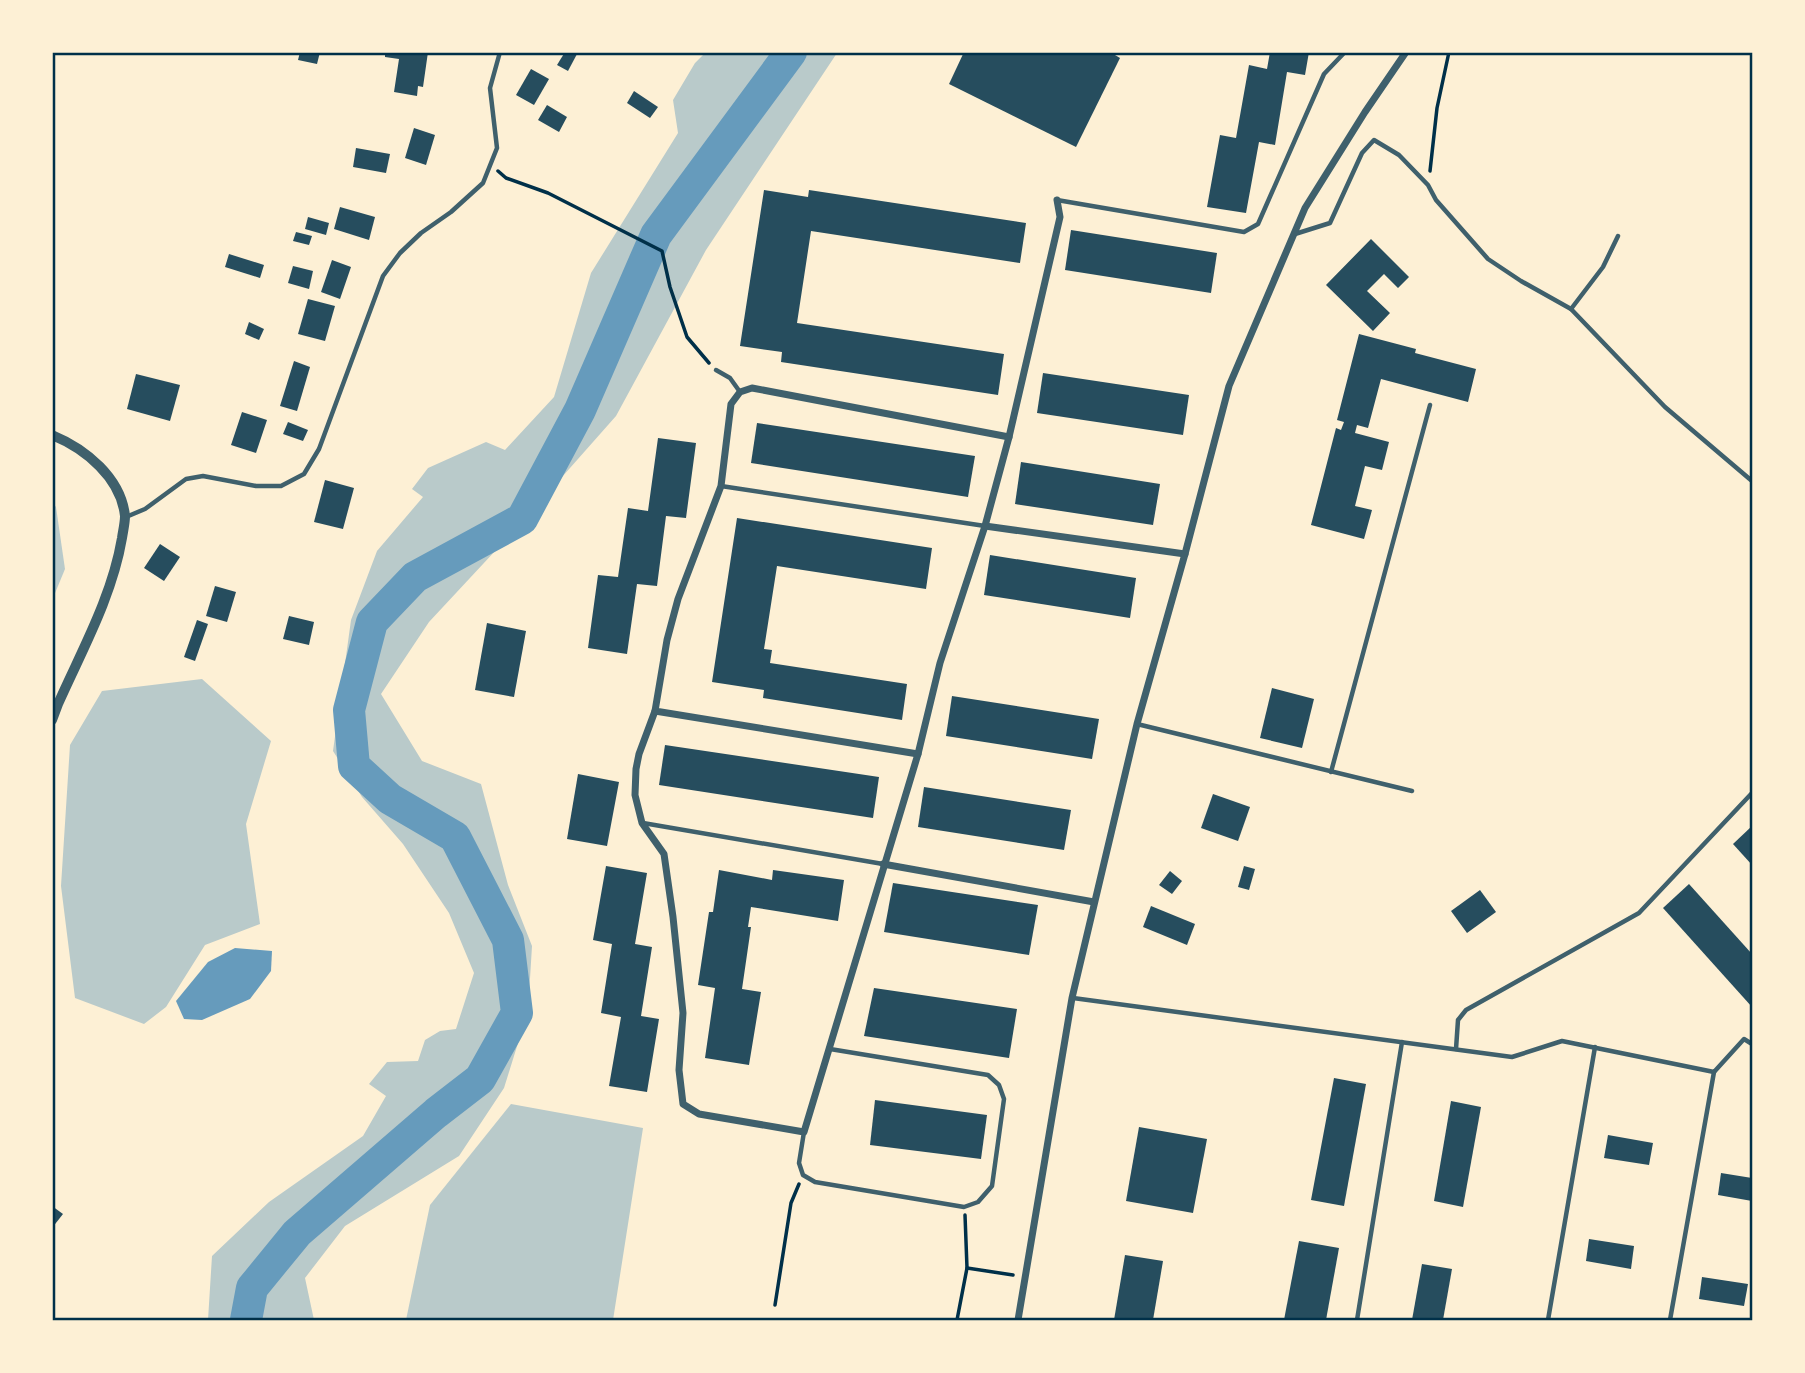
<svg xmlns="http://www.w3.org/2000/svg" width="1805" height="1373" viewBox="0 0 1805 1373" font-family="Overpass,sans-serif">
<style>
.green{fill:#b9caca}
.water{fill:#669bbc}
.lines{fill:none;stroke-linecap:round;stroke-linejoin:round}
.river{stroke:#669bbc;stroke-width:32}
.building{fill:#264d5e}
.path{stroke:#003049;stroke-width:3.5}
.service{stroke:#3f606c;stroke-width:4.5}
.minor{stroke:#3f606c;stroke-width:7}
.tertiary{stroke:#3f606c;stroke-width:10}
.neatline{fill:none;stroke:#003049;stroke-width:2.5}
</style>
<rect width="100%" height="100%" fill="#fdf0d5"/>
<g class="green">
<polygon points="705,53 837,53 706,250 616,416 524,520 429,622 381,694 422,761 481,784 508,885 532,946 528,1011 504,1088 459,1156 345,1226 305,1278 314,1320 208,1320 212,1256 269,1202 363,1136 386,1096 369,1084 387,1062 418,1061 425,1040 440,1031 456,1029 474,973 449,913 403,844 362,797 333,751 351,620 377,551 423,497 412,489 428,468 486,442 505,450 554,397 591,273 678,133 673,100 695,63"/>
<polygon points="53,503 56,507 65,569 53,598"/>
<polygon points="202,679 271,741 246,824 260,924 205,945 166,1007 144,1024 75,998 61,886 70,745 102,691"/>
<polygon points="511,1104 643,1128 613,1320 406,1320 430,1205"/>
</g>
<polygon class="water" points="235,948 272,951 271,971 250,999 202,1020 184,1019 176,1001 208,962"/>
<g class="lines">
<polyline class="river" points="246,1320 252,1288 297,1233 436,1113 480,1079 517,1013 508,940 455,837 390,799 354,766 349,710 372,622 415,577 522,519 580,410 656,235 791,52"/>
</g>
<g class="building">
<polygon points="300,52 320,52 317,64 298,60"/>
<polygon points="385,52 428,52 423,87 418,86 417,96 394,92 399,59 385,57"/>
<polygon points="565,52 577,54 568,71 557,65"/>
<polygon points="964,52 1110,52 1120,58 1076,147 949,84"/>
<polygon points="1270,52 1309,52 1305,75 1287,72 1275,145 1259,142 1246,213 1207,207 1220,135 1236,138 1249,65 1267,69"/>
<polygon points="531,69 549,79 534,105 516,95"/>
<polygon points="634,91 658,107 650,118 627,103"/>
<polygon points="547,105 567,117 559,132 538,120"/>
<polygon points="414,128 435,135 426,165 405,158"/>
<polygon points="356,148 390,154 386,173 353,167"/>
<polygon points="764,190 808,197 809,190 1026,223 1020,263 811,231 797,323 1004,354 998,395 781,362 782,352 740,346"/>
<polygon points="340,207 375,217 369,240 334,229"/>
<polygon points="308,217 329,223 326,235 305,229"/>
<polygon points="1071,230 1217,253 1211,293 1065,270"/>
<polygon points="296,232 312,236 309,245 293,241"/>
<polygon points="1371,239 1409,277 1398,288 1384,274 1367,291 1390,313 1373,331 1326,285"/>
<polygon points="229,254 264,265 260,278 225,267"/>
<polygon points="332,260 351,267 340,299 321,292"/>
<polygon points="293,266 313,271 309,289 288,283"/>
<polygon points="308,299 335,306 325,341 298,334"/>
<polygon points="249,322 264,329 259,340 245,334"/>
<polygon points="1359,334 1416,349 1415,353 1476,369 1468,402 1381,379 1368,428 1357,425 1355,433 1389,442 1382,470 1365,466 1355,506 1372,510 1364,539 1311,525 1336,428 1341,430 1344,422 1337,420"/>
<polygon points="294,361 310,367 297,411 280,406"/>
<polygon points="1043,373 1189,395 1183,435 1037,413"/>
<polygon points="136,374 180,385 170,421 127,409"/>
<polygon points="242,412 267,420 256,453 231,445"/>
<polygon points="288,422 308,430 303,441 283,434"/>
<polygon points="757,423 975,456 968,497 751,463"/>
<polygon points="658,438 696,443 686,518 666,516 657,586 637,584 627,654 588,648 598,575 618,577 628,508 648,511"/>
<polygon points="1021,462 1160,484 1153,525 1015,504"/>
<polygon points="325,480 354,488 343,529 314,522"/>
<polygon points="737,518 932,548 926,589 777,566 764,649 772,650 770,663 907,684 902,720 763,698 764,690 712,682"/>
<polygon points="160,544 180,557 164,581 144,568"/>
<polygon points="990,555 1136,578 1130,618 984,595"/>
<polygon points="215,586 236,592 227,622 206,616"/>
<polygon points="289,616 314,622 309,645 283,639"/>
<polygon points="197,620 208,624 195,661 184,657"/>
<polygon points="487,623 526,631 514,697 475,690"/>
<polygon points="1272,688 1314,699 1302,748 1260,738"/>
<polygon points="952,696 1099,719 1092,759 946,736"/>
<polygon points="665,745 879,777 873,818 659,785"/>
<polygon points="578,774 619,782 607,846 567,839"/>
<polygon points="924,787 1071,810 1064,850 918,827"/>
<polygon points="1213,794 1250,807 1238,841 1201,828"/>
<polygon points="1752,826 1752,865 1733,844"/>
<polygon points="606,866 647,873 635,944 652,947 641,1016 659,1019 647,1092 609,1086 621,1017 601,1013 612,944 593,940"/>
<polygon points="1244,866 1255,869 1249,890 1238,887"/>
<polygon points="719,870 772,880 773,870 844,880 838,921 751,907 748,927 751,927 742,989 761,992 749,1065 705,1058 715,988 698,985 709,912 713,912"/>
<polygon points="1170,871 1182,881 1172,894 1159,885"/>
<polygon points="893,883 1038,905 1029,955 884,932"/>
<polygon points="1689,884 1752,954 1752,1007 1663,908"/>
<polygon points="1480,890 1496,912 1467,933 1451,911"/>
<polygon points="1151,906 1195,924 1187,945 1143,927"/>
<polygon points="874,988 1017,1009 1009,1058 864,1036"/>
<polygon points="1334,1078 1366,1084 1344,1206 1311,1200"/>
<polygon points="875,1100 987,1115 981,1159 870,1145"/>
<polygon points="1451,1101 1481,1107 1463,1207 1434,1201"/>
<polygon points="1139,1127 1207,1139 1193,1213 1126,1201"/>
<polygon points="1608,1135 1653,1143 1649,1165 1604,1158"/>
<polygon points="1721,1173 1752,1178 1752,1201 1718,1195"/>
<polygon points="52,1206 63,1214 52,1228"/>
<polygon points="1589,1239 1634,1246 1631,1269 1586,1261"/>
<polygon points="1299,1241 1339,1248 1326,1320 1284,1320"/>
<polygon points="1125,1255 1163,1261 1153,1320 1114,1320"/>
<polygon points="1422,1264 1452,1269 1443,1320 1412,1320"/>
<polygon points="1702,1277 1748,1284 1744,1306 1699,1299"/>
</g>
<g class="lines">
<g class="path">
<polyline points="498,171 506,178 548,193 662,251 670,287 687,337 709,363"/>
<polyline points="1430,171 1437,108 1449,52"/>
<polyline points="967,1268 1013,1275"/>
<polyline points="775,1305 791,1203 799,1184"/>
<polyline points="957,1320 967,1268 965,1215"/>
</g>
<g class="service">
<polyline points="1057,200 1244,232 1258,224 1324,74 1345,52"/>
<polyline points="1295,234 1330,223 1362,153 1374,140 1399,155 1428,185 1436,200 1488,259 1521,281 1571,309 1665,407 1752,481"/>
<polyline points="1571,309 1603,267 1618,236"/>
<polyline points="716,370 730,378 740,392"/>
<polyline points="721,486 985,526"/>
<polyline points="126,517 145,509 186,479 203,476 256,486 281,486 304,474 319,449 383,276 400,253 421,233 451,212 483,183 497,148 490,88 500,52"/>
<polyline points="1137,724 1412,791"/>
<polyline points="1331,772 1430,405"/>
<polyline points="643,823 883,864"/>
<polyline points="1073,998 1512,1057 1562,1041 1714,1072 1744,1039 1752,1044"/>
<polyline points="1456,1049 1458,1020 1466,1010 1639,913 1752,793"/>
<polyline points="804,1132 799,1163 803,1175 815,1182 964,1207 978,1202 992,1186 1004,1099 999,1085 988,1075 830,1049"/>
<polyline points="1357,1320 1402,1042"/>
<polyline points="1548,1320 1595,1047"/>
<polyline points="1670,1320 1714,1072"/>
</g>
<g class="minor">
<polyline points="985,526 1185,554"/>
<polyline points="655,711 639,754 636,769 635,795 642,823 664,854 673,917 683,1013 679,1070 683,1104 699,1114 804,1132 918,754 940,663 985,526 1009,437 1060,217 1057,200"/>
<polyline points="918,754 655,711 667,640 678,599 721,486 731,404 740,392 752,388 1009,437"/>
<polyline points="883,864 1094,902"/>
<polyline points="1018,1320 1072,998 1137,724 1185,554 1229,386 1305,208 1365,112 1406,52"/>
</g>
<path class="tertiary" d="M52,435c34,14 69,43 73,81 0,7 -2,15 -3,22 -10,59 -40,112 -64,166l-6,16"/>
</g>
<rect width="1805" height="1373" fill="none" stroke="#fdf0d5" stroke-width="108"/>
<rect x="54" y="54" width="1697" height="1265" class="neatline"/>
</svg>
